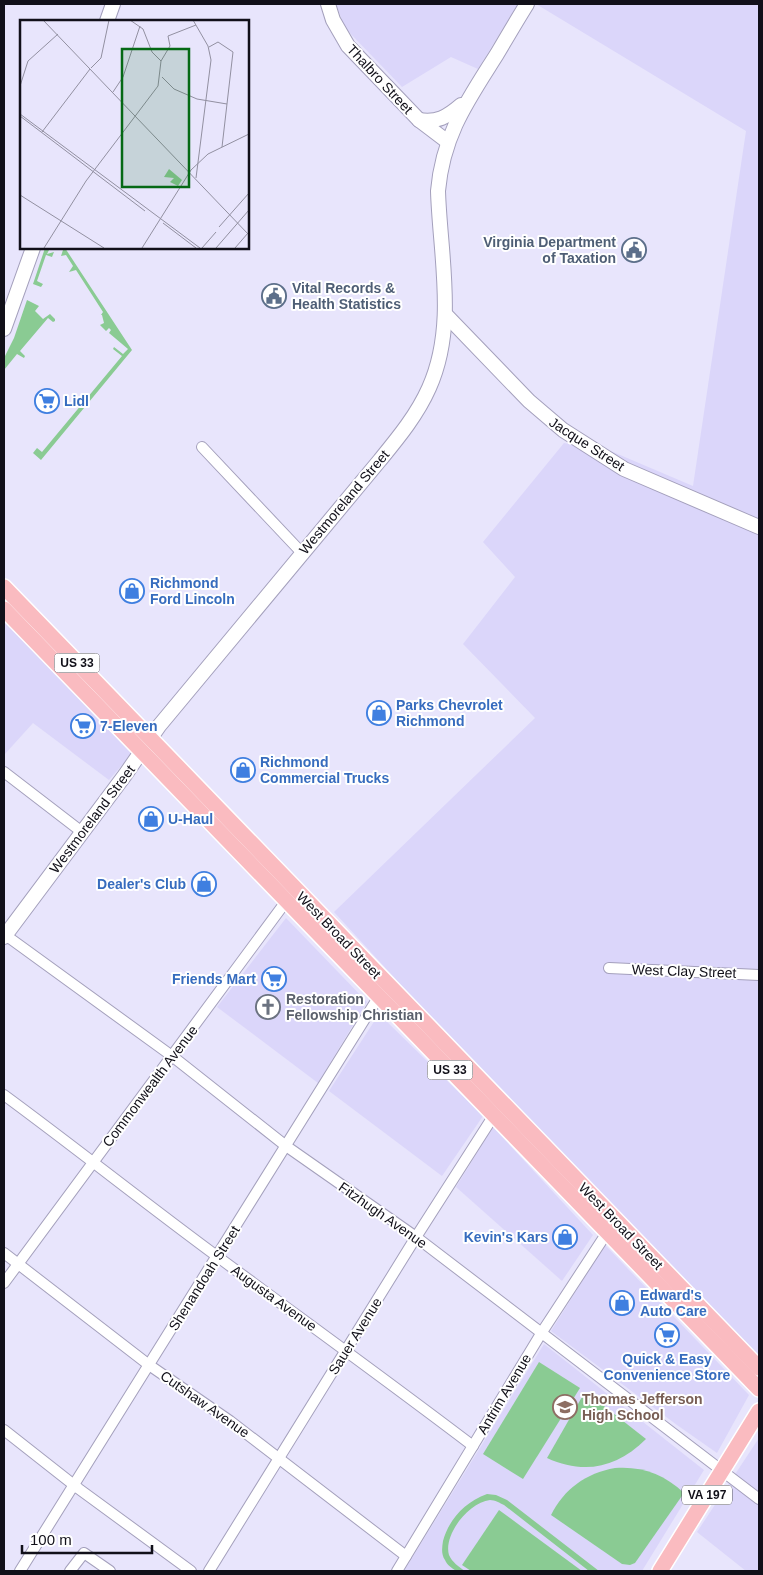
<svg xmlns="http://www.w3.org/2000/svg" width="763" height="1575" viewBox="0 0 763 1575" font-family="Helvetica,sans-serif">
<style>
.built{fill:#dbd6fa}
.green{fill:#8acb93}
.lines{fill:none;stroke-linecap:round;stroke-linejoin:round}
.street-casing{stroke:#a4a0bc;stroke-width:12}
.secondary-casing{stroke:#a4a0bc;stroke-width:16}
.primary-casing{stroke:#fff;stroke-width:18}
.street{stroke:#fff;stroke-width:10}
.secondary{stroke:#fff;stroke-width:14}
.primary{stroke:#fabbc0;stroke-width:15}
.labels{text-anchor:middle;stroke-width:4;stroke-linejoin:round;paint-order:stroke}
.shield{fill:#fff;stroke:#58585e;stroke-width:1}
.shield-label{font-size:12px;font-weight:bold;fill:#111019}
.street-label{font-size:14px;fill:#111019;stroke:#fff}
.service-label{font-size:14px;font-weight:bold;fill:#4e5e75;stroke:#fff;text-anchor:end}
.shop-label{font-size:14px;font-weight:bold;fill:#366cbe;stroke:#fff;text-anchor:start}
.worship-label{font-size:14px;font-weight:bold;fill:#5b616d;stroke:#fff;text-anchor:start}
.education-label{font-size:14px;font-weight:bold;fill:#785e54;stroke:#fff;text-anchor:start}
.inset-road{fill:none;stroke:#9290a1;stroke-width:1}
.view{fill:#056915;fill-opacity:0.15;stroke:#056915;stroke-width:2.5}
.inset-edge{fill:none;stroke:#111019;stroke-width:2.5}
</style>
<rect width="100%" height="100%" fill="#e8e5fc"/>
<g class="built">
<polygon points="336,4 518,4 478,69 451,57 402,87 345,28"/>
<polygon points="536,4 759,4 759,1375 334,912 535,718 463,644 515,577 483,542 564,443 613,452 693,486 746,131"/>
<polygon points="4,620 134,751 109,780 33,723 4,755"/>
<polygon points="286,918 367,1002 318,1083 217,1007"/>
<polygon points="379,1014 483,1116 442,1176 329,1091"/>
<polygon points="493,1127 593,1235 562,1281 456,1187"/>
<polygon points="605,1245 749,1395 717,1453 677,1425 551,1331"/>
<polygon points="544,1344 704,1470 642,1571 404,1571"/>
<polygon points="759,1438 759,1571 746,1571 697,1532"/>
</g>
<g class="green">
<polygon points="45,248 50,248 47,254 54,252 52,257 46,255 37,281 43,284 41,287 33,284"/>
<polygon points="60,248 65,248 132,350 41,460 33,453 37,448 42,452 122,356 113,349 114,347 123,354 128,349 109,333 111,330 109,328 106,331 100,325 104,323 102,315 101,315 103,312 76,270 69,272 73,266 66,255 61,256 63,250"/>
<polygon points="27,300 39,306 35,311 43,319 50,314 55,319 55,321 53,322 48,318 20,351 25,356 24,358 17,354 4,370 4,358 14,338"/>
<polygon points="539,1362 580,1388 523,1479 483,1454"/>
<path d="M590,1395l56,44c-29,29 -62,36 -99,19l35,-61z"/>
<path d="M615,1468c27,-2 49,6 69,25l-49,70 -5,2 -8,-1 -71,-49c13,-26 35,-42 64,-47z"/>
<path d="M487,1494l9,1 11,5 92,71h-10l-85,-66c-4,-2 -9,-5 -14,-5 -21,2 -47,35 -41,55 3,7 10,12 16,16h-9c-4,-3 -9,-6 -11,-11 -4,-6 -3,-12 -2,-19 6,-22 22,-39 44,-47z"/>
<polygon points="499,1510 582,1571 471,1571 462,1565"/>
</g>
<g class="lines">
<defs>
<g id="street">
<polyline points="202,447 302,553"/>
<polyline points="4,772 82,832"/>
<polyline points="4,934 172,1056 286,1146 416,1237 759,1499"/>
<polyline points="609,968 759,975"/>
<path d="M4,1095c72,53 142,109 214,162 85,63 171,125 255,189"/>
<polyline points="4,1253 149,1365 230,1421 406,1556"/>
<polyline points="4,1283 290,896"/>
<polyline points="4,1430 79,1489 191,1571"/>
<polyline points="20,1571 381,993"/>
<polyline points="70,1571 84,1553 110,1571"/>
<polyline points="209,1571 416,1237 496,1112"/>
<polyline points="397,1571 542,1332 610,1228"/>
</g>
<g id="secondary">
<polyline points="328,4 333,20 348,46 419,120 448,142"/>
<polyline points="107,21 113,4"/>
<path d="M419,120c18,3 28,-3 42,-15"/>
<polyline points="446,315 529,401 563,430 624,469 759,527"/>
<polyline points="4,329 33,248"/>
<path d="M4,937l121,-162 34,-49 221,-266c18,-22 37,-45 49,-72 28,-62 11,-132 9,-197 5,-57 30,-91 59,-137 10,-17 20,-34 30,-50"/>
</g>
<g id="primary">
<polyline points="4,587 759,1368"/>
<polyline points="4,609 759,1389"/>
<polyline points="660,1571 759,1411"/>
</g>
</defs>
<use href="#street" class="street-casing"/>
<use href="#secondary" class="secondary-casing"/>
<use href="#primary" class="primary-casing"/>
<use href="#street" class="street"/>
<use href="#secondary" class="secondary"/>
<use href="#primary" class="primary"/>
</g>
<defs>
<symbol id="civic-ring" viewBox="-11 -11 22 22"><circle r="9.5" fill="#fff" stroke="#5c6f8a" stroke-width="1.5"/><path d="M-.6-6.5H3V-4.5H.6V-3L4-1V1h2V6H-6V1h2V-1L-.6-3ZM-1.2 2.5V6h2.4V2.5Z" fill="#5c6f8a"/></symbol>
<symbol id="supermarket-ring" viewBox="-11 -11 22 22"><circle r="9.5" fill="#fff" stroke="#3f7fe0" stroke-width="1.5"/><path d="M-6-5.5h2.5l.6 2H6L4.5 2H-2.5L-4.4-4H-6ZM-1.5 3.2a1.3 1.3 0 1 0 .1 0ZM3 3.2a1.3 1.3 0 1 0 .1 0Z" fill="#3f7fe0"/></symbol>
<symbol id="shop-ring" viewBox="-11 -11 22 22"><circle r="9.5" fill="#fff" stroke="#3f7fe0" stroke-width="1.5"/><path d="M-5-2.5h2.3a2.7 3.5 0 0 1 5.4 0H5L5.5 6h-11ZM-1.5-2.5h3a1.5 2.3 0 0 0-3 0Z" fill="#3f7fe0"/></symbol>
<symbol id="church-ring" viewBox="-11 -11 22 22"><circle r="9.5" fill="#fff" stroke="#6b7280" stroke-width="1.5"/><path d="M-1.2-6h2.4v3.5h3.3v2.4h-3.3V6h-2.4V-.1h-3.3v-2.4h3.3Z" fill="#6b7280"/></symbol>
<symbol id="school-ring" viewBox="-11 -11 22 22"><circle r="9.5" fill="#fff" stroke="#8d6e63" stroke-width="1.5"/><path d="M0-5L7-2L0 1L-7-2ZM-4 1L0 2.5L4 1V4Q0 6-4 4Z" fill="#8d6e63"/></symbol>
</defs>
<g fill-rule="evenodd">
<use href="#civic-ring" x="620" y="236" width="28" height="28"/>
<use href="#civic-ring" x="260" y="282" width="28" height="28"/>
<use href="#supermarket-ring" x="33" y="387" width="28" height="28"/>
<use href="#shop-ring" x="118" y="577" width="28" height="28"/>
<use href="#shop-ring" x="365" y="699" width="28" height="28"/>
<use href="#supermarket-ring" x="69" y="712" width="28" height="28"/>
<use href="#shop-ring" x="229" y="756" width="28" height="28"/>
<use href="#shop-ring" x="137" y="805" width="28" height="28"/>
<use href="#shop-ring" x="190" y="870" width="28" height="28"/>
<use href="#supermarket-ring" x="260" y="965" width="28" height="28"/>
<use href="#church-ring" x="254" y="993" width="28" height="28"/>
<use href="#shop-ring" x="551" y="1223" width="28" height="28"/>
<use href="#shop-ring" x="608" y="1289" width="28" height="28"/>
<use href="#supermarket-ring" x="653" y="1321" width="28" height="28"/>
<use href="#school-ring" x="551" y="1393" width="28" height="28"/>
</g>
<g class="labels">
<g class="shield">
<rect x="54.5" y="653.5" width="45" height="19" rx="4"/>
<rect x="427.5" y="1060.5" width="45" height="19" rx="4"/>
<rect x="682" y="1485.5" width="50" height="19" rx="4"/>
</g>
<g class="shield-label">
<text x="77" y="667">US 33</text>
<text x="450" y="1074">US 33</text>
<text x="707" y="1499">VA 197</text>
</g>
<g class="street-label">
<text transform="translate(380 79) rotate(47)" y="5">Thalbro Street</text>
<text transform="translate(587 444) rotate(33)" y="5">Jacque Street</text>
<text transform="translate(344 502) rotate(-50)" y="5">Westmoreland Street</text>
<text transform="translate(92 819) rotate(-53)" y="5">Westmoreland Street</text>
<text transform="translate(339 935) rotate(46)" y="5">West Broad Street</text>
<text transform="translate(684 971) rotate(2)" y="5">West Clay Street</text>
<text transform="translate(150 1086) rotate(-53)" y="5">Commonwealth Avenue</text>
<text transform="translate(383 1215) rotate(35)" y="5">Fitzhugh Avenue</text>
<text transform="translate(621 1226) rotate(46)" y="5">West Broad Street</text>
<text transform="translate(204 1278) rotate(-58)" y="5">Shenandoah Street</text>
<text transform="translate(274 1298) rotate(36)" y="5">Augusta Avenue</text>
<text transform="translate(355 1336) rotate(-58)" y="5">Sauer Avenue</text>
<text transform="translate(504 1394) rotate(-59)" y="5">Antrim Avenue</text>
<text transform="translate(205 1404) rotate(35)" y="5">Cutshaw Avenue</text>
</g>
<g class="service-label">
<text x="616" y="247">Virginia Department<tspan x="616" dy="16">of Taxation</tspan></text>
<text x="292" y="293" text-anchor="start">Vital Records &amp;<tspan x="292" dy="16">Health Statistics</tspan></text>
</g>
<g class="shop-label">
<text x="64" y="406">Lidl</text>
<text x="150" y="588">Richmond<tspan x="150" dy="16">Ford Lincoln</tspan></text>
<text x="396" y="710">Parks Chevrolet<tspan x="396" dy="16">Richmond</tspan></text>
<text x="100" y="731">7-Eleven</text>
<text x="260" y="767">Richmond<tspan x="260" dy="16">Commercial Trucks</tspan></text>
<text x="168" y="824">U-Haul</text>
<text x="186" y="889" text-anchor="end">Dealer's Club</text>
<text x="256" y="984" text-anchor="end">Friends Mart</text>
<text x="548" y="1242" text-anchor="end">Kevin's Kars</text>
<text x="640" y="1300">Edward's<tspan x="640" dy="16">Auto Care</tspan></text>
<text x="667" y="1364" text-anchor="middle">Quick &amp; Easy<tspan x="667" dy="16">Convenience Store</tspan></text>
</g>
<g class="worship-label">
<text x="286" y="1004">Restoration<tspan x="286" dy="16">Fellowship Christian</tspan></text>
</g>
<g class="education-label">
<text x="582" y="1404">Thomas Jefferson<tspan x="582" dy="16">High School</tspan></text>
</g>
</g>
<g transform="translate(20 20)">
<rect width="229" height="229" fill="#e8e5fc"/>
<path d="M149,149l13,11 -4,6 -8,-4 4,-4 -10,-1z" fill="#8acb93"/>
<path class="inset-road" d="M23,0l206,215M110,0l13,9 9,23 9,9M173,0l15,26 3,14 -15,118M189,27l9,-5 15,10 -11,95M71,48l10,-10 8,-38M142,57l12,12 23,10 30,5M0,66l8,-25 30,-27M93,72l10,-15 17,-51M0,94l180,134M0,96l125,95M22,112l48,-63M0,175l84,53M143,203l33,25M199,207l30,-34M24,228l42,-67 72,-95 3,-25 9,-15 -2,-10 28,-11M122,228l49,-78 17,-16 41,-20M182,228l14,-16M196,228l33,-38M215,228l13,-15"/>
<path class="view" d="M102,29h67v138h-67z"/>
<rect width="229" height="229" class="inset-edge"/>
</g>
<rect width="763" height="1575" fill="none" stroke="#111019" stroke-width="10"/>
<path d="M22 1545v8h130v-8" fill="none" stroke="#111019" stroke-width="2.5"/>
<text x="30" y="1545" font-size="15" fill="#111019" stroke="#ffffff" stroke-width="4" paint-order="stroke">100 m</text>
</svg>
